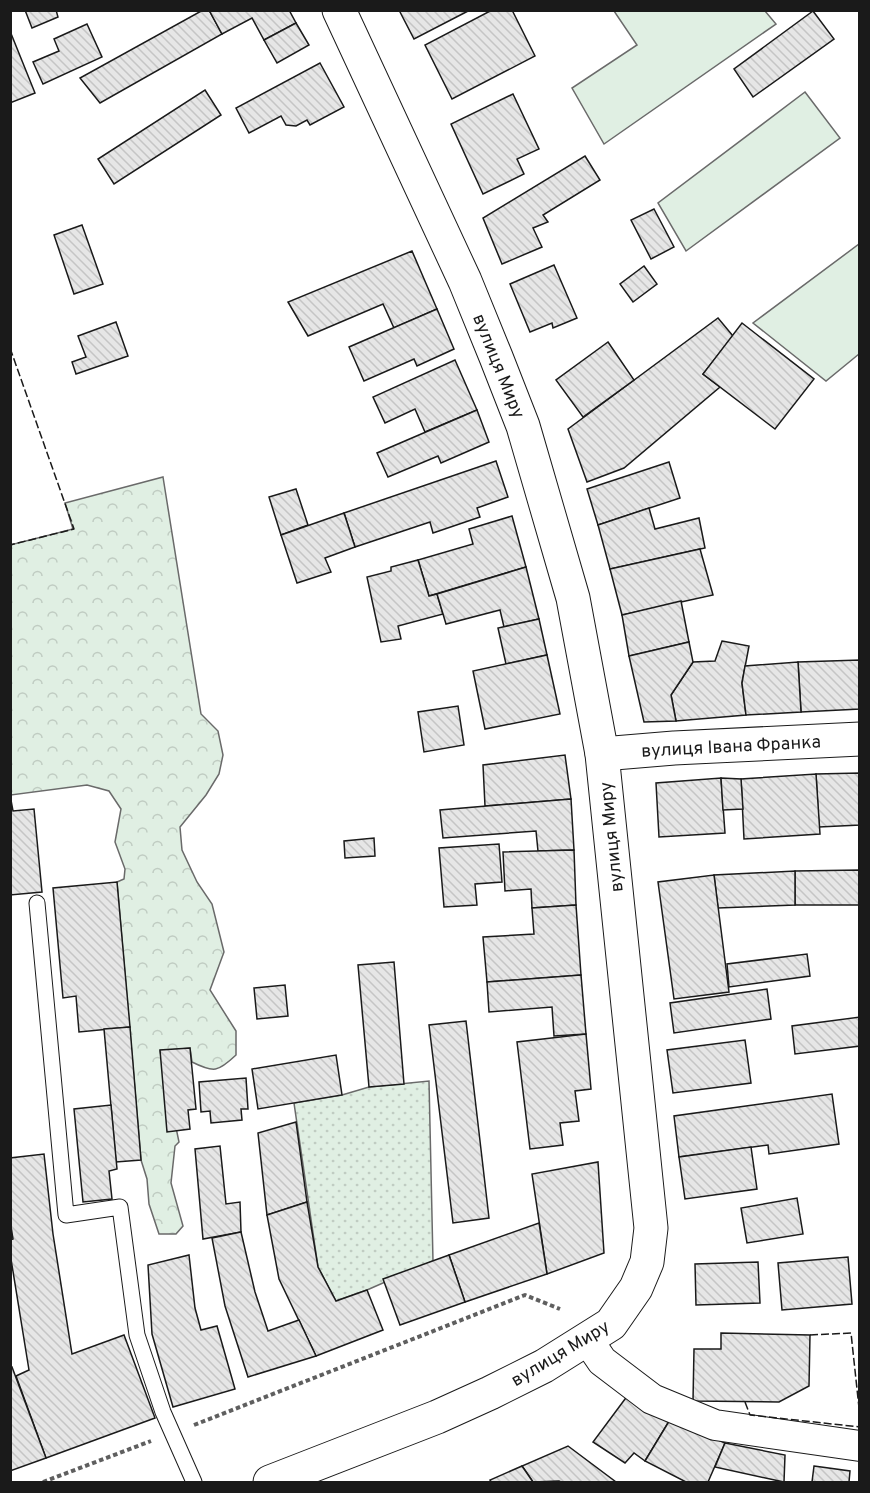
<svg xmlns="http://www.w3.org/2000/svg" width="870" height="1493" viewBox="0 0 870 1493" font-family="Overpass,sans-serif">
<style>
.green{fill:#e0efe3;stroke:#6a6a6a;stroke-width:1.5}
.forest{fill:url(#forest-crowns);stroke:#6a6a6a;stroke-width:1.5}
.park{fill:url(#park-dots);stroke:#6a6a6a;stroke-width:1.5}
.building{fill:url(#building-back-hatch);stroke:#1a1a1a;stroke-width:1.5}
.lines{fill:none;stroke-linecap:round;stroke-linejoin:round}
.lane-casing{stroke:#1a1a1a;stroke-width:17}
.street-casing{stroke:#1a1a1a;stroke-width:32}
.secondary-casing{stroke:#1a1a1a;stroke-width:35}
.path{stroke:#5f5f5f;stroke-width:4;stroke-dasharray:4.5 3;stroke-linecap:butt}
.lane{stroke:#fff;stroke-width:15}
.street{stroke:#fff;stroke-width:30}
.secondary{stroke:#fff;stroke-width:33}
.fence{stroke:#1a1a1a;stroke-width:1.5;stroke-dasharray:8 3;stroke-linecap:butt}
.labels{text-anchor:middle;stroke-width:4.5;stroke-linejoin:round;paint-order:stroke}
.street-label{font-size:18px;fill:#1a1a1a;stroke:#fff}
</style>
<defs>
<pattern id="forest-crowns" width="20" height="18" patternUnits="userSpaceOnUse" patternTransform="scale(1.5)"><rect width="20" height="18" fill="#e0efe3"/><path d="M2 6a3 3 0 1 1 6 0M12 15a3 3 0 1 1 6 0" fill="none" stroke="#c0ccc2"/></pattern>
<pattern id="park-dots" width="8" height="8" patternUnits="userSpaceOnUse" patternTransform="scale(1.5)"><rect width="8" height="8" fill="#e0efe3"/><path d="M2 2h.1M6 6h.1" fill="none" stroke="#c0ccc2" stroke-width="1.8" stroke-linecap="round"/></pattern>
<pattern id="building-back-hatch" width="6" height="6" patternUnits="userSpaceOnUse" patternTransform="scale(1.5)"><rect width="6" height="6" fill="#e6e6e6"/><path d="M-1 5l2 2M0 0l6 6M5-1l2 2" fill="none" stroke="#c5c5c5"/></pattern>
</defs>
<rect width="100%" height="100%" fill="#fff"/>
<g class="green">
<polygon points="614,11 765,11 776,24 604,144 572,88 637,45"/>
<polygon points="805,92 840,138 686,251 658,203"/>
<polygon points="859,244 859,354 826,381 753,323"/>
</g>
<path class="forest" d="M163,477l38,237 17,17 5,24 -4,19 -13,21 -26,32 2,23 15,32 15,22 12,48 -14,38 26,41v24c-18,17 -22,18 -44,7l-2,-14 -30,3 19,91 -4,4 -4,37 12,43 -7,8h-17l-10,-30 -2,-25 -6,-19 -24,-278 7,-3 1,-10 -10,-27 6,-33 -12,-18 -22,-6 -76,10 -1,-250 63,-16 -8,-26z"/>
<polygon class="park" points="429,1081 433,1261 367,1290 336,1301 318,1267 294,1103 342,1095 369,1087"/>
<g class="building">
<polygon points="25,10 56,10 58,17 32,28"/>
<polygon points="203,10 209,10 222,34 100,103 80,78"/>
<polygon points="209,10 289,10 296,23 264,40 252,18 222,34"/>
<polygon points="399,10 470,10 414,39"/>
<polygon points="492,10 512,10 535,56 452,99 425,45"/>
<polygon points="813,11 834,39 753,97 734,69"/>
<polygon points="296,23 309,45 277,63 264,40"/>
<polygon points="87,24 102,57 43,84 33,62 59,51 54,39"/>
<polygon points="10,31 35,93 10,103"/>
<polygon points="320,63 344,107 310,125 307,120 296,126 286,125 281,116 249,133 236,108"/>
<polygon points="205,90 221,115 114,184 98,159"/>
<polygon points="513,94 539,149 517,159 524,174 483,194 451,124"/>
<polygon points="585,156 600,180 543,215 548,222 533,228 542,247 502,264 483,218"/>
<polygon points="654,209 674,247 651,259 631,220"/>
<polygon points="82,225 103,284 74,294 54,235"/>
<polygon points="412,251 437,309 394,328 383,304 308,336 288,302"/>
<polygon points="554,265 577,318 553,328 552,323 530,332 510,284"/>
<polygon points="644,266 657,284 633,302 620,284"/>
<polygon points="437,309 454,349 417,366 414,359 364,381 349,347"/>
<polygon points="718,318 733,336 703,374 720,387 624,468 587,482 568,429"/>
<polygon points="116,322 128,356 76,374 72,362 86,357 78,336"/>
<polygon points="742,323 814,379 775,429 703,374"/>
<polygon points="608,342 634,380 583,417 556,380"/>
<polygon points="455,360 477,410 425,432 415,409 385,423 373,397"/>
<polygon points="477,410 489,442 441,463 438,456 388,477 377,453"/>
<polygon points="496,461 508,497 477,508 480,517 433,533 430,522 355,547 344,513"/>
<polygon points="669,462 680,498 598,525 587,489"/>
<polygon points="296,489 308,525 281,535 269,497"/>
<polygon points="649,508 655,529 699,518 705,548 610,569 598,525"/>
<polygon points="344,513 355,547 325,558 331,572 297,583 281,535"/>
<polygon points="512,516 526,567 429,596 418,560 473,544 469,529"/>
<polygon points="700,549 713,595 622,615 610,569"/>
<polygon points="418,560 429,596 437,594 443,614 398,626 401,639 381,642 367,577 391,571 391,567"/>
<polygon points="526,567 539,619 504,627 500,610 446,624 437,594"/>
<polygon points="681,601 689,642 629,656 622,615"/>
<polygon points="539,619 547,655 506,664 498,628"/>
<polygon points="722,641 749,646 742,683 746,715 676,721 671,695 693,662 715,661"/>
<polygon points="689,642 693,662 671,695 676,721 644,722 629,656"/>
<polygon points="547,655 560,714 485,729 473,671"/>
<polygon points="860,660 860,709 801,712 798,662"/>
<polygon points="798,662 801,712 746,715 742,683 745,666"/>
<polygon points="458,706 464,745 424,752 418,712"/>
<polygon points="565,755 571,799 485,806 483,765"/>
<polygon points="860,773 860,825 819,827 816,774"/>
<polygon points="816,774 820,834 744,839 741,779"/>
<polygon points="721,778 725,833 659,837 656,783"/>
<polygon points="721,778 741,779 743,809 723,810"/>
<polygon points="10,795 13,811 34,809 42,892 10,895"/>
<polygon points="571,799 574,850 538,851 536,831 443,838 440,810"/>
<polygon points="374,838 375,856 345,858 344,841"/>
<polygon points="499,844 502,882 475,884 477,905 444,907 439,848"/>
<polygon points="574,850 576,905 532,908 531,889 505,891 503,852"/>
<polygon points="860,870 860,905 795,905 795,871"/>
<polygon points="795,871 795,905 718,908 714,875"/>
<polygon points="714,875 729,992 674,999 658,882"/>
<polygon points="117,882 130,1027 79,1032 76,996 63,998 53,888"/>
<polygon points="576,905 581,975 487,982 483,937 534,934 532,908"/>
<polygon points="807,954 810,976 729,987 727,964"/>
<polygon points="394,962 404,1084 369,1087 358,965"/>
<polygon points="581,975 586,1034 554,1036 552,1007 489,1012 487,982"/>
<polygon points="285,985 288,1016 257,1019 254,988"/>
<polygon points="767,989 771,1019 674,1033 670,1003"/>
<polygon points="860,1017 860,1046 795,1054 792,1026"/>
<polygon points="466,1021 489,1218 453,1223 429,1025"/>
<polygon points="130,1027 141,1160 116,1162 104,1029"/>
<polygon points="586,1034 591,1089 575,1091 579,1121 560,1123 563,1145 530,1149 517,1042"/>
<polygon points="745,1040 751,1083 673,1093 667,1050"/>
<polygon points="190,1048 196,1109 188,1110 190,1129 167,1132 160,1050"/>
<polygon points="336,1055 342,1095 258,1109 252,1069"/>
<polygon points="246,1078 248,1109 241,1109 242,1120 211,1123 210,1111 201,1112 199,1082"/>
<polygon points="832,1094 839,1144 769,1154 768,1145 679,1157 674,1116"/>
<polygon points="111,1105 117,1169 109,1171 112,1199 83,1202 74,1109"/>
<polygon points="296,1122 307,1202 267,1215 258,1133"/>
<polygon points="220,1146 226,1204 240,1202 241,1232 203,1239 195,1149"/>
<polygon points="751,1147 757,1189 685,1199 679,1157"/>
<polygon points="44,1154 53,1234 72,1354 124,1335 155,1418 46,1458 16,1376 29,1370 10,1253 10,1240 13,1239 10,1220 10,1158"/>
<polygon points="598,1162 604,1253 547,1274 532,1174"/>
<polygon points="797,1198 803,1234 747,1243 741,1208"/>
<polygon points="307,1202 318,1267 336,1301 367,1290 383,1330 316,1356 279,1279 267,1215"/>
<polygon points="539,1223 547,1274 465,1302 449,1255"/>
<polygon points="241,1232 255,1292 268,1331 299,1320 316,1356 248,1377 225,1306 212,1238"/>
<polygon points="189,1255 195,1308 201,1330 217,1326 235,1389 173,1407 152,1334 148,1265"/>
<polygon points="449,1255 465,1302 400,1325 383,1279"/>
<polygon points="848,1257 852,1304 782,1310 778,1263"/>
<polygon points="758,1262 760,1303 696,1305 695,1264"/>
<polygon points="721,1333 810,1335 809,1386 779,1402 693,1401 694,1349 721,1349"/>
<polygon points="12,1367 46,1458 10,1471 10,1368"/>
<polygon points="628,1395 671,1418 645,1461 634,1453 625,1463 593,1442"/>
<polygon points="671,1418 725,1443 708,1482 686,1482 645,1461"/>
<polygon points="725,1443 785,1455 784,1482 715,1467"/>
<polygon points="568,1446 616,1482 561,1482 559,1481 533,1482 522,1466"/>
<polygon points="522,1466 533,1482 491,1482 490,1480"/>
<polygon points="814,1466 850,1471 849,1482 812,1482"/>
</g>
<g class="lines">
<defs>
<polyline id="lane" points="37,903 66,1215 120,1207 137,1335 163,1412 194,1482"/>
<polyline id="street" points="587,1339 602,1361 652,1399 715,1425 860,1446"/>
<g id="secondary">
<polyline points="602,754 674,748 860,739"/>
<polyline points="270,1482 437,1417 490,1393 544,1366 611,1324 636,1288 647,1262 651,1228 602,754 573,598 523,426 496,357 465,281 339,10"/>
</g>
</defs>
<use href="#lane" class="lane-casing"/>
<use href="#street" class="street-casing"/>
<use href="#secondary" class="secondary-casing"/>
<g class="path">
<polyline points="194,1425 525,1295 560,1309"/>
<polyline points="43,1482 151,1441"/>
</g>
<use href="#lane" class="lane"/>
<use href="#street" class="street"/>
<use href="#secondary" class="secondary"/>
<g class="fence">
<polyline points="10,348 74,529 10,545"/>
<polyline points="810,1335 851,1333 860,1417"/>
<polyline points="745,1402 750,1415 860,1427"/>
</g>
</g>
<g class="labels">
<g class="street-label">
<text transform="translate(499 366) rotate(68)" y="6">вулиця Миру</text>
<text transform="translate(731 746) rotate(-3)" y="6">вулиця Івана Франка</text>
<text transform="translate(611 837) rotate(-96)" y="6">вулиця Миру</text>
<text transform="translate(560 1353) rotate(-31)" y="6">вулиця Миру</text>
</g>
</g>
<rect width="870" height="1493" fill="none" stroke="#1a1a1a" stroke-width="24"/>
</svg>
